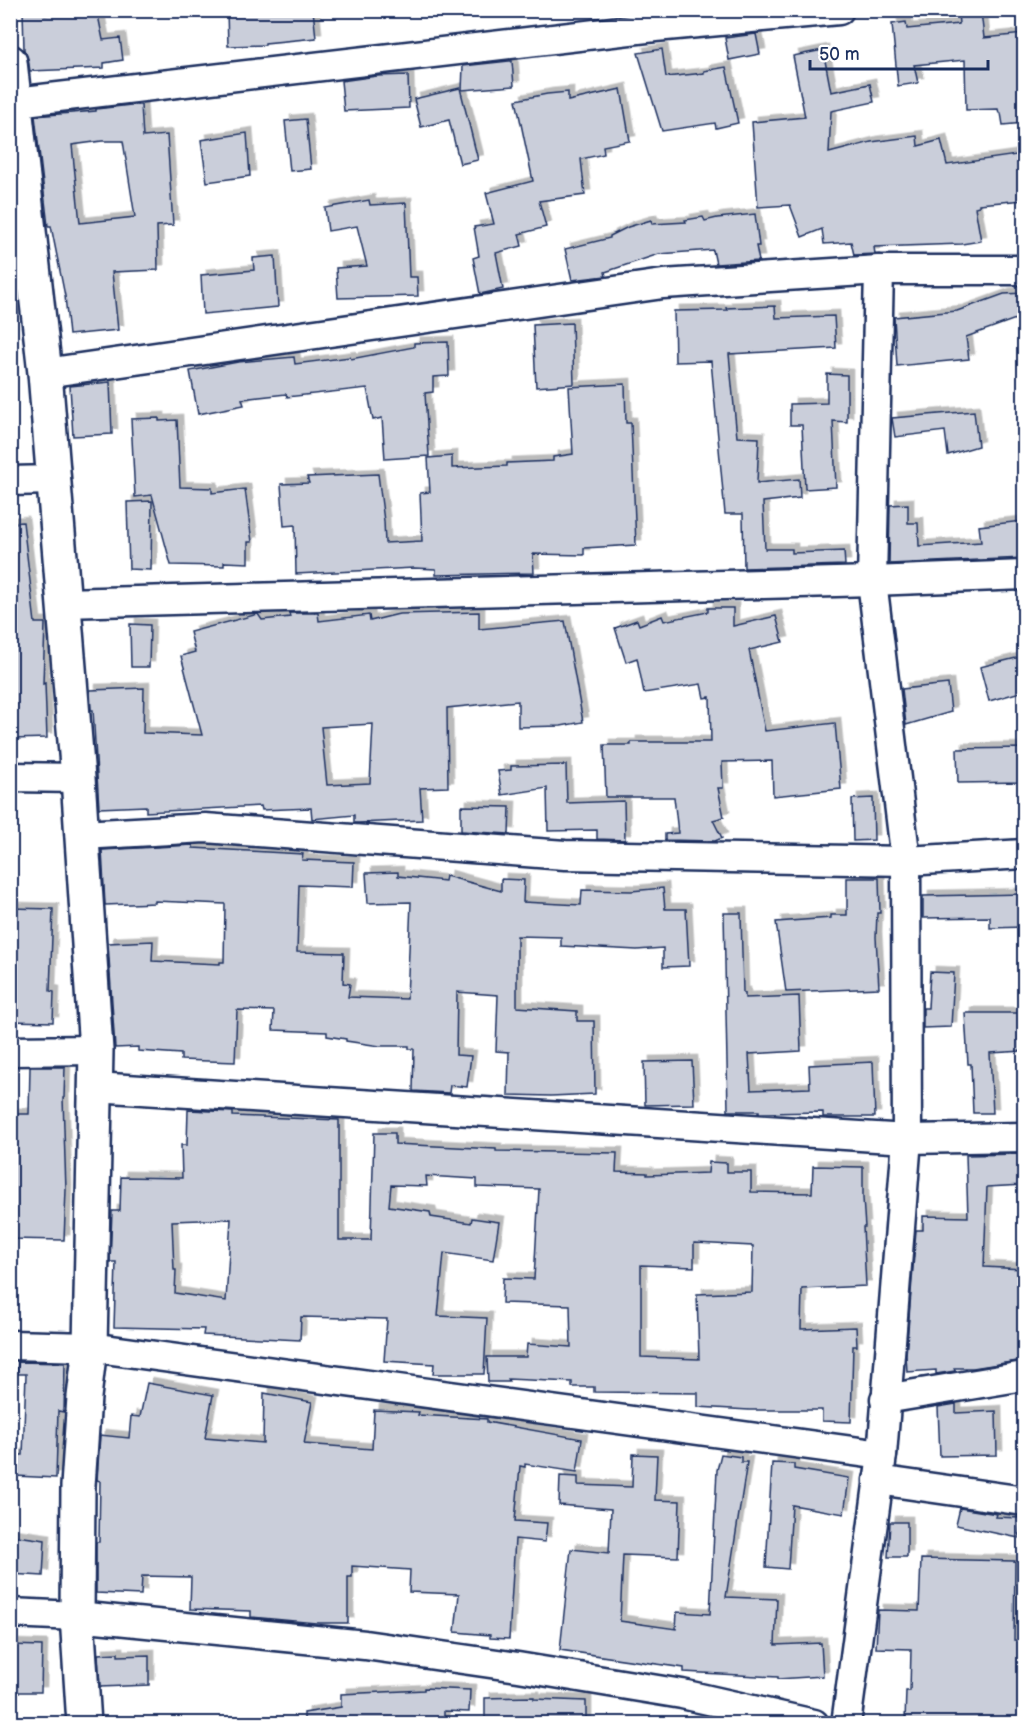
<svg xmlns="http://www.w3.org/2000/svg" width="1035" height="1734" viewBox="0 0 1035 1734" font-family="'Balsamiq Sans',sans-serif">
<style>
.building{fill:#caceda;stroke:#1b2f5e;stroke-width:1.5;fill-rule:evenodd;filter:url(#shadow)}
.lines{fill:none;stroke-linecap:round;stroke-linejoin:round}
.street-casing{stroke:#1b2f5e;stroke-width:33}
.secondary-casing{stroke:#1b2f5e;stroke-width:38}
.street{stroke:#fff;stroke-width:28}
.secondary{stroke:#fff;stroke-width:33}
</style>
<defs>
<filter id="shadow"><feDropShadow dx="5.5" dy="-5.5" stdDeviation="0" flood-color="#0004"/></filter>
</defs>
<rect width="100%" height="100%" fill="#fff"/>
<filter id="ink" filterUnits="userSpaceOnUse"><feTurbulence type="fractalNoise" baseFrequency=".0167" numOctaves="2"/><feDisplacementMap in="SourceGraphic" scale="12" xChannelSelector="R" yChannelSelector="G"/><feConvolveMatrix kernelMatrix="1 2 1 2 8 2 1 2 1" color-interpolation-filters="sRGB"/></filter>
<g filter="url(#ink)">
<g class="building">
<polygon points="23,10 44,10 45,15 68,10 97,10 103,40 120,38 123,60 104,63 104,68 30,71 28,59 24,50"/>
<polygon points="227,10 313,10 316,38 265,43 265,45 228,46"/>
<polygon points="981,11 984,38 1024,34 1024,123 1003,125 1001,113 999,113 998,109 966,110 965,60 914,65 918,83 898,86 892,24 906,22 907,29 959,24 958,13"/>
<polygon points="756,34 760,54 729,60 725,38"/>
<polygon points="662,49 666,77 704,73 704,71 726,67 738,123 716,128 715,123 662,131 638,53"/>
<polygon points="823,50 831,92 870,84 874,102 831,111 829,153 871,142 917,136 918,146 941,140 947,165 1023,154 1024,200 979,204 979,206 975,207 981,241 962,244 874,247 875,254 854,255 851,242 824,244 822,229 802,237 790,205 758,207 752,122 805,117 793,56"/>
<polygon points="509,61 512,61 514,86 462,90 463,66"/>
<polygon points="408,75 409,108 344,111 341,81 377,76"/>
<polygon points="460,88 478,160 460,164 449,120 421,127 414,99"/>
<polygon points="621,89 630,141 603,146 604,154 581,159 585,195 539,201 546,227 519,234 522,246 496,253 503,289 480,294 473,258 479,256 474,227 494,224 486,193 533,181 516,100 547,94 568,92 568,101"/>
<path d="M131,105h10l2,32 24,-2 6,90 -16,1 1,44 -46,2 6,58 -49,5 -4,-39 -14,-70h-3l-13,-110 61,-5v-2zM102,141h21l12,76 -55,6 -8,-78z"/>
<polygon points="306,119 311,169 290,171 285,121"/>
<polygon points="247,133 250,176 207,182 201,140"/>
<polygon points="369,200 370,205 406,203 409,277 417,277 418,296 338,298 336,268 367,266 357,226 328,231 325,208"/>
<polygon points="755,214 759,246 756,246 759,261 716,264 713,250 659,254 605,272 606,276 572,280 565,249 610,238 610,236 628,227 651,220 652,224 686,222 685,220 703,217 705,221 717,218"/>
<polygon points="275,256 278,307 203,314 201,275 254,270 253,258"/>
<polygon points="1024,293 1024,316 966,337 969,359 897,366 894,317 957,311 1004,294"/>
<polygon points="775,306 776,318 834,316 836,348 729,354 737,437 759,438 757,483 799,479 800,498 763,502 765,549 792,549 792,553 844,551 845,565 744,568 743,514 725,514 711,361 675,362 674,311 727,310 726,308"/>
<polygon points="572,323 574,384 536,387 533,325"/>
<polygon points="448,342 449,376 433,377 433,392 425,393 429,456 385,459 382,418 373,420 367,388 287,397 286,394 242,399 244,405 198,414 190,371 238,362 294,357 295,364 350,357 351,359 414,347 414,343"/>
<polygon points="827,374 847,375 847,422 833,421 836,487 805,489 802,425 790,425 790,404 827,403"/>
<polygon points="110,382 112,434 73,436 70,386"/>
<polygon points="625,384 626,423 631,423 636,545 584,548 584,555 533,554 534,573 436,575 436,569 414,568 296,574 295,525 284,526 281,484 309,483 307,477 378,474 384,521 385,543 422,541 420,493 430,492 428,458 452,456 452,468 507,466 507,463 553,461 553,457 573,454 569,387"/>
<polygon points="974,411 978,446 948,455 945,431 895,437 892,418"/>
<polygon points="159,418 159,421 177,420 180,487 212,488 212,493 245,489 252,542 248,542 248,563 224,562 224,566 171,565 152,495 135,497 131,419"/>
<polygon points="152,501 151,570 129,569 127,502"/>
<polygon points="908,504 908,523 918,523 919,546 981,542 979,526 1022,521 1024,558 889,564 890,505"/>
<polygon points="23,522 35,623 45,623 43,684 45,683 47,738 12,739 10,523"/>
<polygon points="708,608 733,608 733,626 776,616 783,642 749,650 765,731 835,723 841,789 773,796 772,761 722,762 723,788 718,788 724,817 713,820 722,838 715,841 665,840 665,834 678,833 674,797 606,797 604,745 631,745 631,742 711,742 710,697 704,698 701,684 644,693 637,658 626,662 615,628 637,620 639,625 662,616 664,621 708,612"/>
<path d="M479,612v17l86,-8 18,101 -22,4 -43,1v-26l-71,7 1,79 -28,1 2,32 -64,3h-4v-8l-42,4 -1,-11 -49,2 -1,-4 -115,6v-6l-47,2 -6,-98h-2l-1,-20 54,-2 -1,45 59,2 -21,-79 14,-4 -5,-20 68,-18 4,6 28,-3 -1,-4h29l1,8 50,-6 1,6 29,-7zM373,724l-3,59 -43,2 -6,-58z"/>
<polygon points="130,624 150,625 149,667 131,667"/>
<polygon points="1024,656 1024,691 989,701 980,667"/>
<polygon points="948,684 951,712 906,725 902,689"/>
<polygon points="1024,748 1024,782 958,783 957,749"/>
<polygon points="566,765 567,803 624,801 625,840 597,839 597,830 548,831 547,788 502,795 498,771 511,770 511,766"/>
<polygon points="873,798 874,840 853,841 852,799"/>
<polygon points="461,806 510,807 509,834 461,831"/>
<polygon points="193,845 193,848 303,854 302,860 354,862 353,887 299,885 297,952 344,953 343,983 350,984 348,997 407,999 411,902 368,903 366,873 398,872 398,876 445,881 446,876 501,891 501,879 524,880 523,902 581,905 582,890 631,891 663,888 665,909 686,909 689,966 663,967 663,948 637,950 561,946 561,937 517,936 517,1007 577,1011 577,1021 594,1021 595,1094 551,1096 508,1095 509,1052 496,1051 498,995 457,992 456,1055 471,1056 467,1087 450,1085 449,1093 413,1091 414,1049 409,1049 409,1046 380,1046 346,1041 346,1039 327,1036 327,1032 273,1030 274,1011 237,1010 235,1062 181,1060 181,1054 138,1051 138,1047 115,1048 108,943 153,941 152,961 220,964 220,962 224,962 225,904 155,901 155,903 105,905 102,850"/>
<polygon points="847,878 879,878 880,913 877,913 876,937 879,988 786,992 776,922 831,918 831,915 847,915"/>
<polygon points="1024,894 1024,927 990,928 990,917 923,918 923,896"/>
<polygon points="10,908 53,909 50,991 54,992 53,1022 10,1021"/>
<polygon points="724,913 741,913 743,993 745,993 745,998 799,996 801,1051 749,1054 751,1090 810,1088 809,1065 873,1062 875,1117 823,1117 823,1112 763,1113 759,1113 759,1111 728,1111"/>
<polygon points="930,972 954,973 951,1027 923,1028 923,1008 928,1008"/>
<polygon points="965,1013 1024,1013 1024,1051 990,1053 993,1113 973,1113 971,1064 968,1064"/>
<polygon points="692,1061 694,1104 645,1105 644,1062"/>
<polygon points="30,1067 65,1067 64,1098 63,1098 66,1190 64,1240 10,1239 10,1148 13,1148 13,1114 29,1114"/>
<path d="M188,1110l45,2v4l106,4v120h32l3,-107h21v11l101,5v2l121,2 -1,19 31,1v2l61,-2 1,-11 18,1v9h24v20l61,1 1,-27 50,1v31l2,29h-2l3,59 -64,3 -1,40 55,-2 1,19h-4l-2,76 -29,-1v-11h-73l-51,-3v-14l-104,-1v-5h-22v-5l-64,-3 1,3h-21l-1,-25h39l1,-13 44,3 -1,-42 -68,-2 1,-25 31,1 5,-90 -62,-2v-8l-51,-3 1,10 -36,-1 -2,21 41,6 1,5 40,6 1,-5 27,4 -6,38 -49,-7 -6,63 49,2 -3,56h-51l1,-10 -50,-3 3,-42 -86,-2 -1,23 -97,-5 1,-6 -90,-2 2,-65h-6l2,-51h8l1,-34 61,1 -1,-33h6zM231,1219l-5,82 -51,-8 1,-23h-2l-2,-49zM694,1243l59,3 -1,46 -55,2 2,65 -58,-2v-92l53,2z"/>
<polygon points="1024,1154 1024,1185 987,1187 984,1267 1024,1269 1024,1360 973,1368 954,1368 955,1371 936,1374 936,1370 907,1372 906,1355 916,1230 923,1230 923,1216 968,1217 966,1155"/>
<polygon points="18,1362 65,1363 64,1412 58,1411 56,1478 15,1476 16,1455 23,1455 26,1374 17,1374"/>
<polygon points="147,1383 213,1395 205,1438 263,1443 264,1393 312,1402 304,1444 372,1449 374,1410 419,1412 418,1415 487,1419 487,1422 582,1439 577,1472 525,1464 525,1467 520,1466 515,1521 547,1523 545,1542 515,1539 509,1639 490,1638 490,1635 455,1632 459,1594 409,1592 410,1570 352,1566 352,1577 348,1577 348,1623 316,1623 251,1617 251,1611 190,1609 191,1577 142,1576 141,1595 96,1593 96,1542 99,1542 100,1481 97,1480 100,1435 129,1438 131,1416 140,1417"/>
<polygon points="956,1404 956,1413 996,1411 997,1455 940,1456 938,1407"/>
<polygon points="633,1454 657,1455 655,1500 680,1501 678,1557 623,1555 620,1621 676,1629 677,1612 710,1614 717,1470 721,1454 741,1457 741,1462 747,1462 726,1597 777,1599 775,1645 821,1643 823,1676 778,1679 778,1677 684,1672 684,1668 560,1650 571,1549 609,1553 611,1509 559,1505 560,1476 578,1477 578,1485 632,1487"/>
<polygon points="772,1463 794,1464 794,1469 849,1478 844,1514 792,1505 788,1569 766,1567"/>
<polygon points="960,1508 997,1514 996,1517 1020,1518 1019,1538 956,1525"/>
<polygon points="890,1522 907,1522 907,1557 888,1557"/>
<polygon points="10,1535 45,1540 43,1576 10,1574"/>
<polygon points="921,1559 1015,1561 1014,1640 1024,1641 1024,1724 943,1724 905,1721 906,1691 910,1691 911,1649 876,1648 878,1610 919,1611"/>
<polygon points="10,1645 42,1646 41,1692 10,1692"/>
<polygon points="118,1653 118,1656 149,1655 149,1685 100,1687 98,1654"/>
<polygon points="424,1688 470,1690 469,1712 444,1711 444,1723 304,1724 304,1713 341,1707 341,1694 424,1690"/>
<polygon points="534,1697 534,1699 586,1701 586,1724 485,1724 485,1698"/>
</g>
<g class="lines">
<defs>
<g id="street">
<polyline points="16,102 655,27 839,10"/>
<polyline points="45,373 663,284 879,270 1024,270"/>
<polyline points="10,481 53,480"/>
<polyline points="64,603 872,581 1024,575"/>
<polyline points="10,777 78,778"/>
<polyline points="82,835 205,828 565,855 906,861 1024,854"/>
<polyline points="10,1051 96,1050"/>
<polyline points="95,1087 907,1139 1024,1137"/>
<polyline points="10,1345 90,1347 882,1455"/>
<polyline points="885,1399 1024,1376"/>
<polyline points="878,1480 1024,1501"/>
<polyline points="10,1613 77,1616 365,1645 518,1667 682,1694 814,1724"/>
<polyline points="846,1724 882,1455 907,1139 906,861 872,581 879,270"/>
</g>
<polyline id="secondary" points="10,62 45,373 78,778 96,1050 90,1347 84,1397 78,1486 77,1616 84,1724"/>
</defs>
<use href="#street" class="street-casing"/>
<use href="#secondary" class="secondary-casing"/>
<use href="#street" class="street"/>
<use href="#secondary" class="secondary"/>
</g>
</g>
<rect width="1035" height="1734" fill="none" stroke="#fff" stroke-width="36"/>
<rect x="18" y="18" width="999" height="1698" fill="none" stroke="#1b2f5e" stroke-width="2" filter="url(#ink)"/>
<path d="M810 60v9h178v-9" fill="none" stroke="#1b2f5e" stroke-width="3"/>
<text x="819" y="60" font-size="18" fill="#1b2f5e" stroke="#ffffff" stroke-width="4.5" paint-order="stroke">50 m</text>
</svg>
